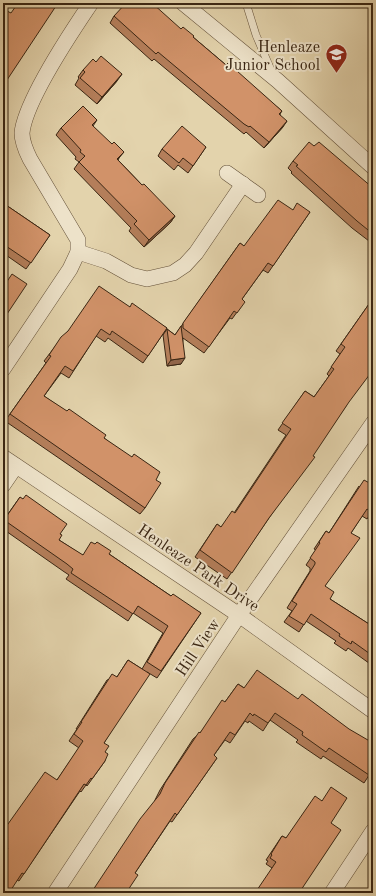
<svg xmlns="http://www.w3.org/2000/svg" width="376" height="896" viewBox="0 0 376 896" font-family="'Old Standard TT',serif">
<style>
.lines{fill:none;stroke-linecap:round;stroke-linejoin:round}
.lane-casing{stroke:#645139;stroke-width:8}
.street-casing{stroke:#645139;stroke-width:16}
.lane{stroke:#ede2c9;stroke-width:7}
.street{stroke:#ede2c9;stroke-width:15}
.wall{fill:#b47e5a;stroke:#3a2613}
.shaded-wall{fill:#92664a;stroke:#3a2613}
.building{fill:#d19269;stroke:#3a2613}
.labels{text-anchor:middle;stroke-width:4;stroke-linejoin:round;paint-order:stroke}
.poi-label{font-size:16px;fill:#3a2613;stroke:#ede2c9;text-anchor:end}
.street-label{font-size:16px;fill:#3a2613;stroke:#ede2c9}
</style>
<rect width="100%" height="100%" fill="#e3d3ac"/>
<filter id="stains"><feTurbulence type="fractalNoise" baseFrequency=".005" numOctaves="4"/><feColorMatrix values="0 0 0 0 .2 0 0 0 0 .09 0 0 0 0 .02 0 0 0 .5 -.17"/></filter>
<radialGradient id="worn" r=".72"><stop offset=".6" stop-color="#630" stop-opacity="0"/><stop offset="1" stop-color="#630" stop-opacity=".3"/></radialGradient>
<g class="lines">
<defs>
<polyline id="lane" points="246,3 256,35 271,70"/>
<g id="street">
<polyline points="183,3 278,81 373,167"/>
<polyline points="227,173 258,195"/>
<polyline points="78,252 106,261 131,275 147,279 173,273 185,265 196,253 243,184"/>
<path d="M3,369l67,-100 8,-17v-12l-48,-81c-4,-8 -8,-17 -8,-26 3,-32 50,-102 69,-130"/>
<polyline points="3,457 239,615 373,711"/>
<polyline points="3,485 16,466"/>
<polyline points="55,893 239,615 373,423"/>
<polyline points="332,893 373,831"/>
</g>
</defs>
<use href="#lane" class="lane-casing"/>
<use href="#street" class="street-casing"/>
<use href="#lane" class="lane"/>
<use href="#street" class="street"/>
</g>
<g class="wall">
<polygon points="114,16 181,29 193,37 226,65 282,111 280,114 283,127 264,148 246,132 244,134 239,130 154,59 152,61 110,23"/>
<polygon points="83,70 117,81 97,104 75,85 79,78 78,77"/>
<polygon points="97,120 93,126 119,158 118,160 142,185 175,216 170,223 144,247 129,231 131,228 74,169 79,162 75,159 76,157 56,135 61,128"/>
<polygon points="314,146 373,188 373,241 371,239 369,241 352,228 291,173 292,172 288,168 293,161"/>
<polygon points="206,147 188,173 178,165 174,170 158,156 162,149"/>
<polygon points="3,203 50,235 26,269 3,253"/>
<polygon points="293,210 310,212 268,273 263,270 242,299 240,308 232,319 230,318 204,353 183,338 181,364 167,366 163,335 167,329 175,335 240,243 244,246"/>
<polygon points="369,304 346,406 227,579 195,557 217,524 221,527 234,513 286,435 278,430 305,391 314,397 329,376 327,374 340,354 336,351"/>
<polygon points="130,307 167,328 143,363 108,338 105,342 96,336 69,378 61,373 44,396 104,438 156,480 145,508 140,514 5,421 46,363 44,361 57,344 68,331"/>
<polygon points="359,486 373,510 367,519 362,516 351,533 325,586 330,599 369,624 373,619 373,666 348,648 346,651 334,643 336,641 306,621 299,632 284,622 292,611 287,608 310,571 310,568 306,565 316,550 314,549 326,531 329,533"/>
<polygon points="20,497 60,534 59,540 82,555 109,554 171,596 201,613 157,678 147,672 104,743 105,761 87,786 86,785 81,792 80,791 19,881 17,880 3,893 3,831 57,780 79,748 69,741 77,729 76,729 107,680 117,677 128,660 142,669 163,633 133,613 128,621 66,579 69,575 63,571 3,529 3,521"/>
<polygon points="238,684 373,769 364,783 323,756 321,759 296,742 298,740 270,720 263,731 249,721 248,723 245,721 230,743 225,740 214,755 217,758 172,822 170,821 135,873 155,800 160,790 193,739 200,733 225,702"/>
<polygon points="347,798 272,868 266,864 268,861 266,860 282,836 286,838 321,801"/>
</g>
<g class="shaded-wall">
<polygon points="122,74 117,81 97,104 102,97"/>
<polygon points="287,121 283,127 264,148 269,142"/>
<polygon points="124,152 119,158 112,166 117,159"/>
<polygon points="175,216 170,223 144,247 149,240"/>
<polygon points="185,358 181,364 167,366 171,360"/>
</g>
<g class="building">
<polygon points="18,3 58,3 3,86 3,14 5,10 11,13"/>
<polygon points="126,3 152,3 181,29 183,27 194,36 193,37 226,65 228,63 282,111 279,114 287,121 269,142 250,126 249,127 244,124 158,52 156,54 114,16"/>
<polygon points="101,56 122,74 102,97 80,78 85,72 83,70 93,59 96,62"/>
<polygon points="83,106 97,120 92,125 112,144 114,142 124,152 117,159 142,185 144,184 175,216 149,240 134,224 137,221 79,162 85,156 80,152 81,150 61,128"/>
<polygon points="182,126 206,147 193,166 183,158 179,163 162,149"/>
<polygon points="309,142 314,146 319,142 373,188 373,234 357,221 296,166 298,165 293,161"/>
<polygon points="278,200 293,210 297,203 310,212 273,266 268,263 242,299 245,302 237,313 234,311 209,347 183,328 183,323 240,243 244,246"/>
<polygon points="3,203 50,235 31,263 3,244"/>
<polygon points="12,274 27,284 3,320 3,281 6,283"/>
<polygon points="99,286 130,307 132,303 167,328 148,356 112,331 110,335 101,329 73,371 65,366 44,396 67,411 69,409 106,435 104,438 132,457 134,454 160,472 156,480 161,483 145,508 10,414 51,356 49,355 61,337 68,331"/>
<polygon points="369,304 373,307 373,370 349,402 313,456 315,457 269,518 232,573 200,550 217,524 221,527 232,511 235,513 291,429 282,423 305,391 314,397 334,369 331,367 345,347 341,344"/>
<polygon points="181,326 185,358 171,360 167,329 175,335"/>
<polygon points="364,480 373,485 373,510 372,512 367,509 351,533 360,538 325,586 334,592 330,599 369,624 373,619 373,656 352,641 351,644 339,636 340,634 311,614 304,625 289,616 297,604 292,601 315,564 315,562 310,558 320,543 319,542 326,531 329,533"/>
<polygon points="26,495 67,524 60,534 62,535 59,540 83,555 91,542 95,544 97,542 111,551 109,554 171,596 173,594 201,613 161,671 147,662 168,626 138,606 133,614 71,573 73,569 67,564 4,520 20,497 23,499"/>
<polygon points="128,660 150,674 104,743 109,746 105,752 108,754 105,761 92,779 91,778 86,785 84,784 24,874 22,873 9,893 3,893 3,855 8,848 3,844 3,831 45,772 57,780 83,741 74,734 82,722 81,722 112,674 117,677"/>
<polygon points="257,670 298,699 302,694 349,729 373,743 373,769 369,775 329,748 326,752 302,735 303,732 275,713 268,723 254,714 253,716 250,713 235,735 230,732 214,755 217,758 177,815 175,813 135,873 138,875 126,893 91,893 140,819 160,794 165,783 199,732 200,733 222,700 225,702 238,684 244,688"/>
<polygon points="331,787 347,798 331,823 341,830 299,893 255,893 276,862 270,858 272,855 271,854 282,836 286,838 315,796 322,801"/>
<polygon points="373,885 373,893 367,893"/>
</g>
<defs>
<symbol id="school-pin" viewBox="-11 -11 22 30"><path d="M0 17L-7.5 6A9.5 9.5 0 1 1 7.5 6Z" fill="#8f2418" stroke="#ede2c9"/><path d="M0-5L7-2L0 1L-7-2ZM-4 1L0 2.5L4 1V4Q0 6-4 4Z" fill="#fff"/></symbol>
</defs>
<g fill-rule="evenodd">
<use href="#school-pin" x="324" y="42" width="25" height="34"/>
</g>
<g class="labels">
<g class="poi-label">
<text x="320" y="52">Henleaze<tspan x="320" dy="18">Junior School</tspan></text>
</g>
<g class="street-label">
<text transform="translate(199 567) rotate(34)" y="6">Henleaze Park Drive</text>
<text transform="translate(197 647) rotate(-56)" y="6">Hill View</text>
</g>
</g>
<rect width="376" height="896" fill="none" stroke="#e3d3ac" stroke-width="16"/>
<rect x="4" y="4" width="368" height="888" fill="none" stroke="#3a2613" stroke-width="2"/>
<rect x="8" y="8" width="360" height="880" fill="none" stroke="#3a2613"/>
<rect width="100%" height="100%" filter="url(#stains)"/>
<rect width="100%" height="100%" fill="url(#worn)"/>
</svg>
